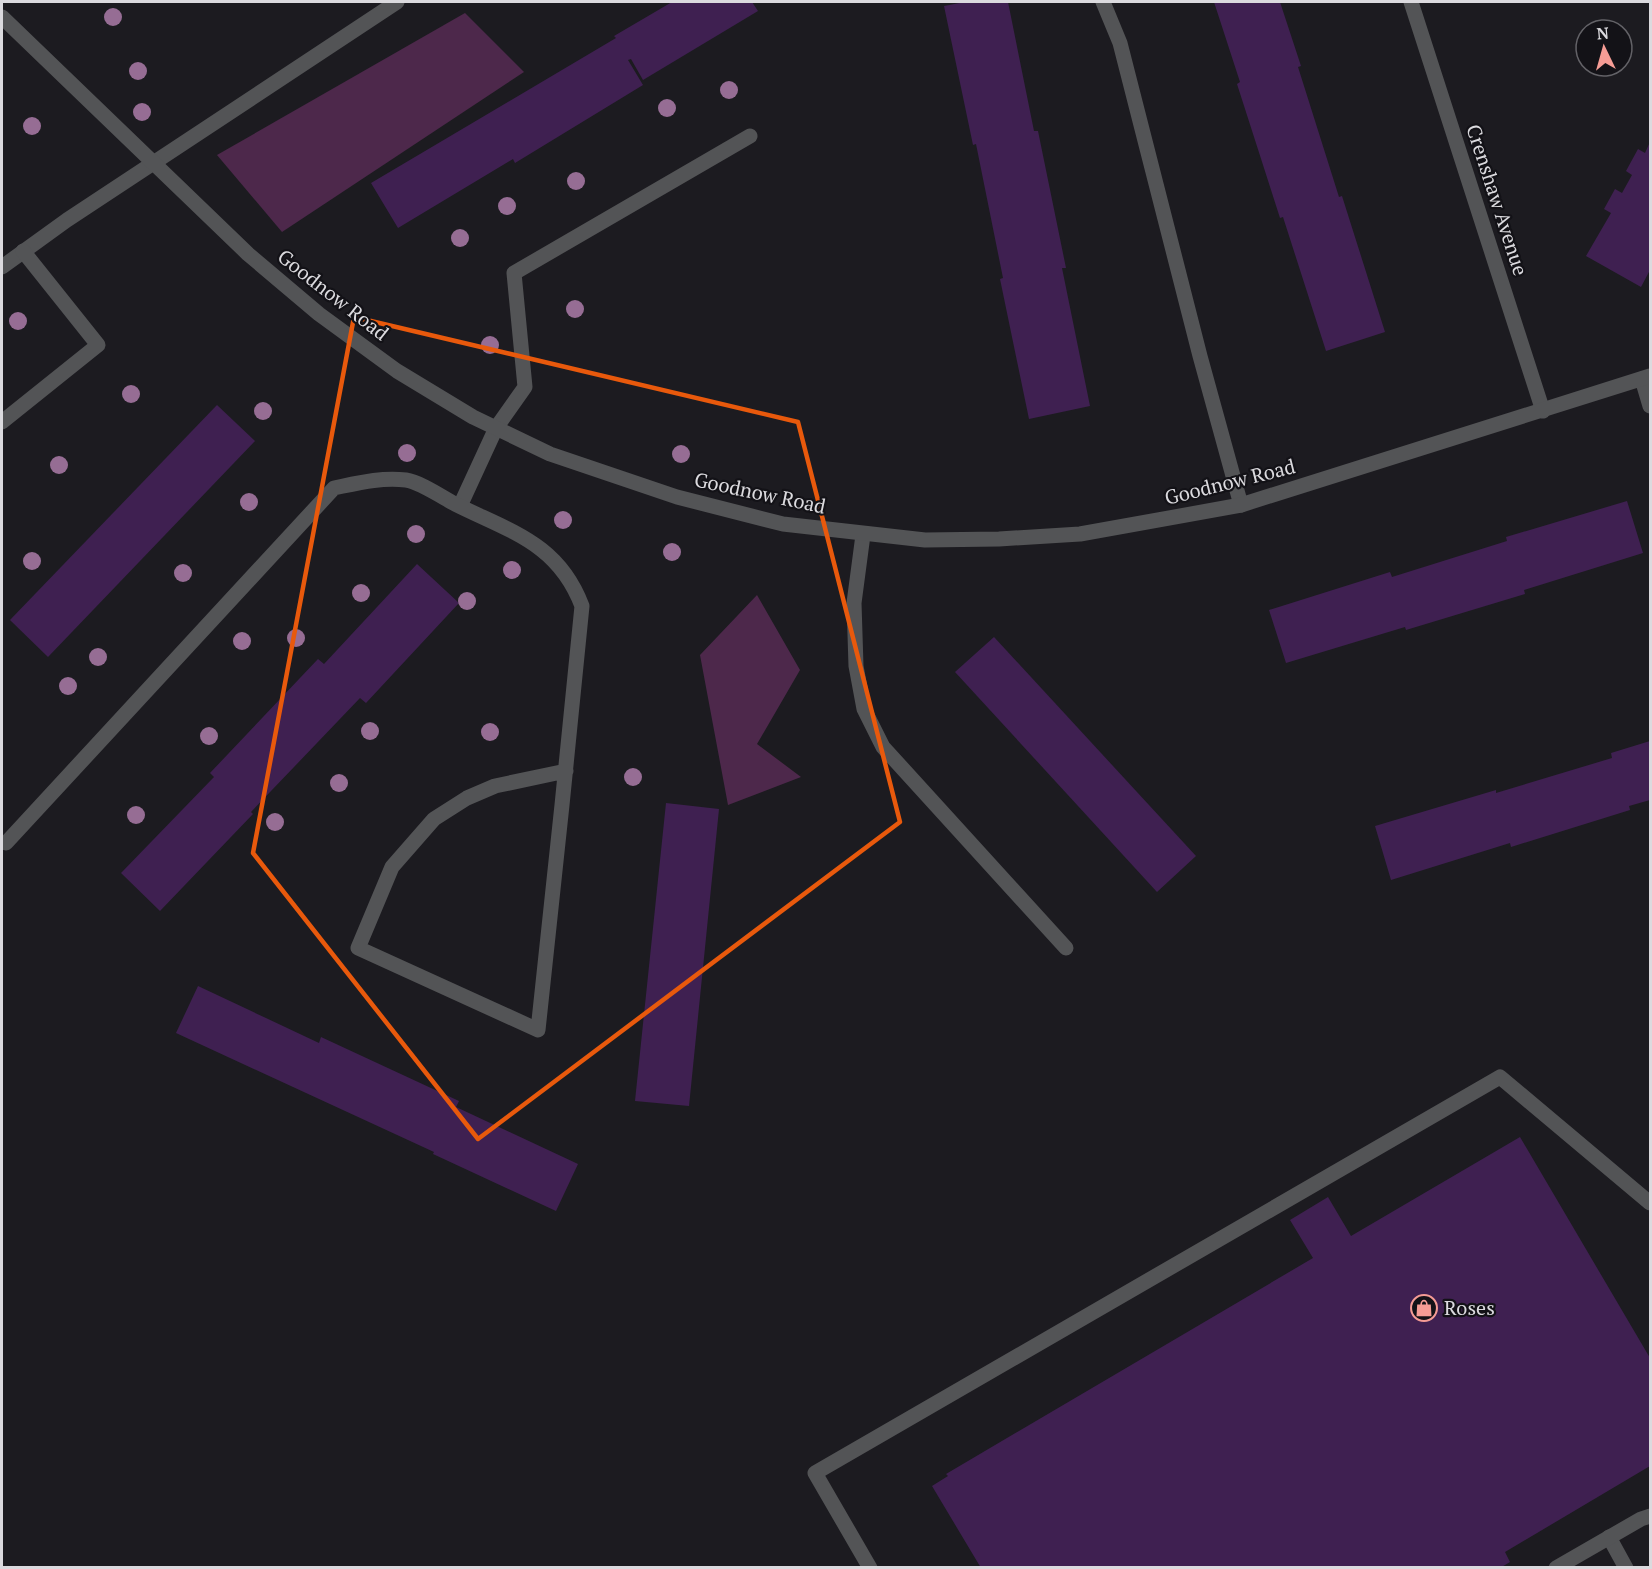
<svg xmlns="http://www.w3.org/2000/svg" width="1652" height="1569" viewBox="0 0 1652 1569" font-family="'PT Serif',serif">
<style>
.green{fill:#4d284b}
.building{fill:#3f2051}
.lines{fill:none;stroke-linecap:round;stroke-linejoin:round}
.lane{stroke:#535456;stroke-width:15}
.street{stroke:#535456;stroke-width:15}
.tree{fill:#966d94}
.marked{fill:none;stroke:#e8590c;stroke-width:4.5;stroke-linejoin:round}
.labels{text-anchor:middle;stroke-width:4.5;stroke-linejoin:round;paint-order:stroke}
.street-label{font-size:20px;fill:#dbdade;stroke:#131217}
.poi-label{font-size:20px;fill:#dbdade;stroke:#131217;text-anchor:start}
</style>
<rect width="100%" height="100%" fill="#1c1b20"/>
<g class="green">
<polygon points="465,13 524,72 282,232 217,155"/>
<polygon points="757,595 800,670 757,744 801,777 728,805 700,655"/>
</g>
<g class="building">
<polygon points="672,2 752,2 758,11 643,80 631,59 628,60 643,85 515,163 513,159 398,228 371,183 616,38 614,36"/>
<polygon points="965,2 1008,2 1034,131 1038,131 1066,268 1062,268 1090,406 1029,419 1000,279 1003,278 976,144 973,145 944,6"/>
<polygon points="1214,2 1280,2 1301,66 1298,67 1339,197 1342,196 1385,332 1326,351 1283,217 1280,218 1237,84 1240,82"/>
<polygon points="1650,142 1650,270 1641,287 1586,256 1611,213 1604,209 1615,189 1622,193 1632,175 1626,171 1638,149 1645,153"/>
<polygon points="217,405 255,441 48,657 10,620"/>
<polygon points="1627,501 1643,553 1524,590 1525,594 1406,630 1405,627 1286,663 1269,610 1390,572 1392,577 1507,541 1506,537"/>
<polygon points="417,564 459,603 366,703 360,698 251,812 253,814 160,911 121,873 214,777 210,773 318,659 324,664"/>
<polygon points="994,637 1196,856 1157,892 955,672"/>
<polygon points="1650,741 1650,800 1629,806 1630,810 1511,847 1510,843 1391,880 1375,826 1496,790 1496,793 1612,758 1611,753"/>
<polygon points="666,803 719,809 689,1106 635,1101"/>
<polygon points="198,986 319,1043 321,1037 459,1101 456,1107 578,1164 556,1211 433,1154 434,1152 176,1033"/>
<polygon points="1520,1137 1650,1358 1650,1466 1505,1552 1510,1562 1500,1568 981,1568 932,1486 948,1476 946,1474 1313,1258 1290,1220 1328,1197 1351,1236"/>
</g>
<g class="lines">
<g class="lane">
<polyline points="1103,2 1120,43 1200,356 1241,505"/>
<polyline points="2,267 67,220 397,2"/>
<polyline points="1642,379 1650,406"/>
<polyline points="2,422 98,345 23,251"/>
<polyline points="460,506 496,428 525,387 514,273 750,136"/>
<polyline points="863,535 854,603 856,666 864,709 883,747 1066,948"/>
<path d="M6,843l328,-355c24,-5 47,-11 72,-8 14,2 36,17 49,24 56,28 103,39 127,102l-20,199 -24,225 -180,-82 34,-81 42,-48 33,-21 28,-12 71,-15"/>
<polyline points="1609,1537 1626,1568"/>
<polyline points="870,1568 815,1473 1500,1077 1650,1203"/>
<polyline points="1556,1568 1641,1519 1650,1516"/>
</g>
<g class="street">
<polyline points="1411,2 1543,411"/>
<polyline points="2,17 248,254 319,314 397,371 473,417 550,454 677,497 783,524 925,540 999,539 1080,534 1241,505 1650,376"/>
</g>
</g>
<g class="tree">
<circle cx="113" cy="17" r="9"/>
<circle cx="138" cy="71" r="9"/>
<circle cx="729" cy="90" r="9"/>
<circle cx="667" cy="108" r="9"/>
<circle cx="142" cy="112" r="9"/>
<circle cx="32" cy="126" r="9"/>
<circle cx="576" cy="181" r="9"/>
<circle cx="507" cy="206" r="9"/>
<circle cx="460" cy="238" r="9"/>
<circle cx="575" cy="309" r="9"/>
<circle cx="18" cy="321" r="9"/>
<circle cx="490" cy="345" r="9"/>
<circle cx="131" cy="394" r="9"/>
<circle cx="263" cy="411" r="9"/>
<circle cx="407" cy="453" r="9"/>
<circle cx="681" cy="454" r="9"/>
<circle cx="59" cy="465" r="9"/>
<circle cx="249" cy="502" r="9"/>
<circle cx="563" cy="520" r="9"/>
<circle cx="416" cy="534" r="9"/>
<circle cx="672" cy="552" r="9"/>
<circle cx="32" cy="561" r="9"/>
<circle cx="512" cy="570" r="9"/>
<circle cx="183" cy="573" r="9"/>
<circle cx="361" cy="593" r="9"/>
<circle cx="467" cy="601" r="9"/>
<circle cx="296" cy="638" r="9"/>
<circle cx="242" cy="641" r="9"/>
<circle cx="98" cy="657" r="9"/>
<circle cx="68" cy="686" r="9"/>
<circle cx="370" cy="731" r="9"/>
<circle cx="490" cy="732" r="9"/>
<circle cx="209" cy="736" r="9"/>
<circle cx="633" cy="777" r="9"/>
<circle cx="339" cy="783" r="9"/>
<circle cx="136" cy="815" r="9"/>
<circle cx="275" cy="822" r="9"/>
</g>
<path class="marked" d="M354,317l444,105 102,400 -422,317 -225,-286z"/>
<defs>
<symbol id="shop-ring" viewBox="-11 -11 22 22"><circle r="9.5" fill="#131217" stroke="#f59c95" stroke-width="1.5"/><path d="M-5-2.5h2.3a2.7 3.5 0 0 1 5.4 0H5L5.5 6h-11ZM-1.5-2.5h3a1.5 2.3 0 0 0-3 0Z" fill="#f59c95"/></symbol>
</defs>
<g fill-rule="evenodd">
<use href="#shop-ring" x="1409" y="1293" width="30" height="30"/>
</g>
<g class="labels">
<g class="street-label">
<text transform="translate(1497 200) rotate(72)" y="7">Crenshaw Avenue</text>
<text transform="translate(333 295) rotate(38)" y="7">Goodnow Road</text>
<text transform="translate(1230 482) rotate(-14)" y="7">Goodnow Road</text>
<text transform="translate(760 493) rotate(12)" y="7">Goodnow Road</text>
</g>
<g class="poi-label">
<text x="1444" y="1315">Roses</text>
</g>
</g>
<rect width="1652" height="1569" fill="none" stroke="#dbdade" stroke-width="6"/>
<g transform="translate(1604 48) rotate(355)"><circle r="28" fill="#131217" stroke="#636267" stroke-width="1.5"/>
<path d="M0-4.5L10 22L0 15L-10 22Z" fill="#f59c95"/>
<text y="-9" font-size="16" font-weight="bold" text-anchor="middle" fill="#dbdade">N</text>
</g>
</svg>
